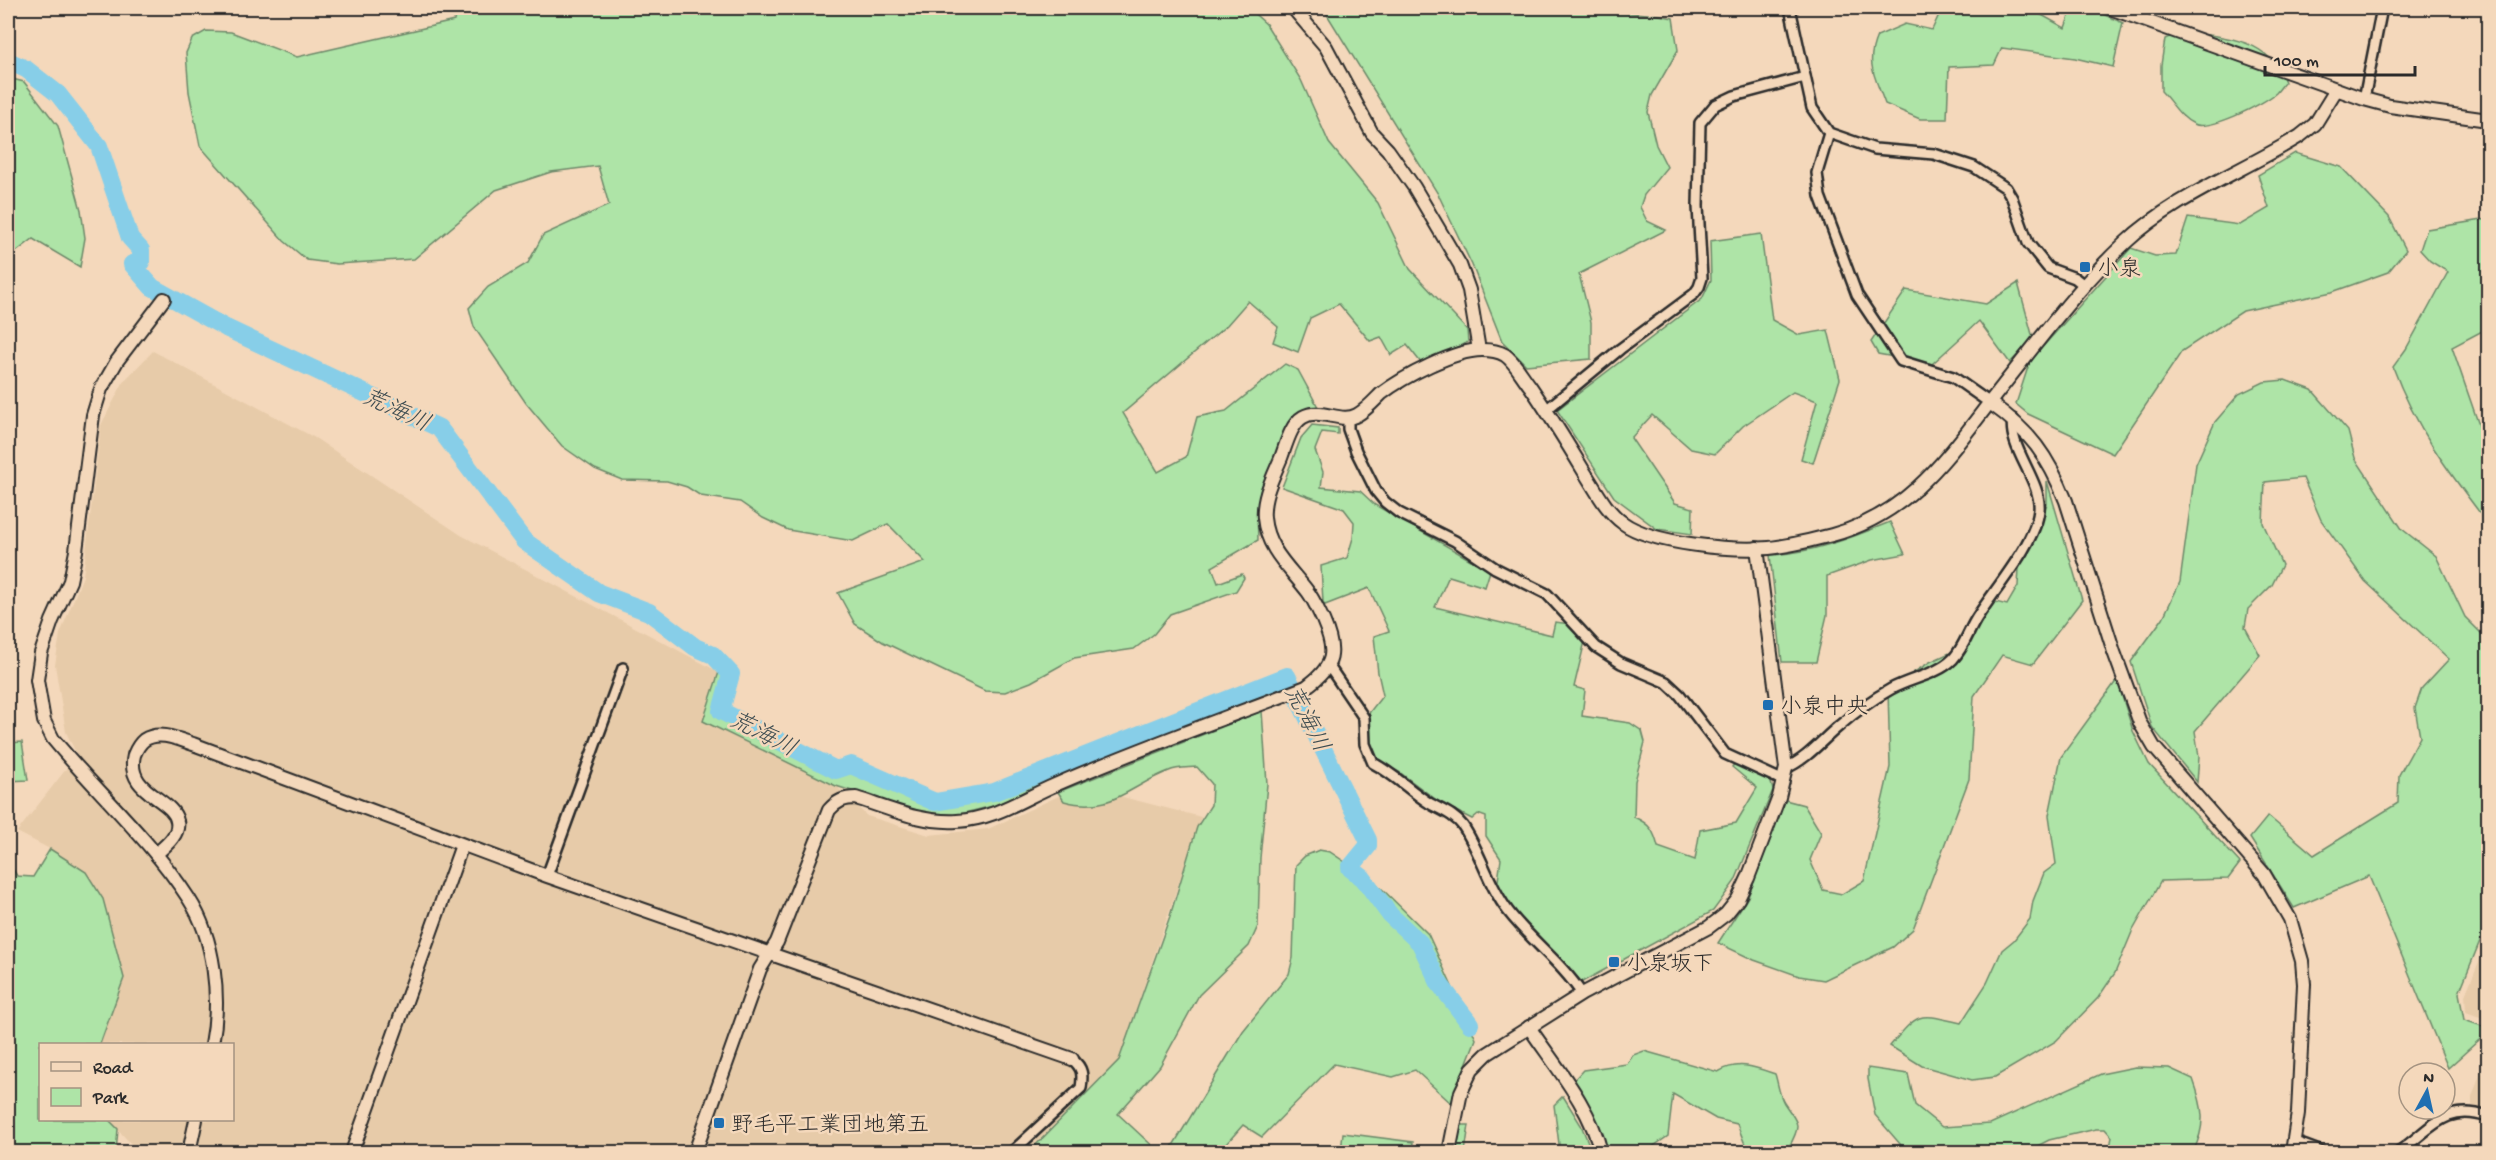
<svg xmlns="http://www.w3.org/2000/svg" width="2496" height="1160" viewBox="0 0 2496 1160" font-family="'Gochi Hand','Klee One',sans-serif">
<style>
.built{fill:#e7cba9}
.green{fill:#aee4a7;stroke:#6c8869;stroke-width:1.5}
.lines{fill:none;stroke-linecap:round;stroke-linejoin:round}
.river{stroke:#87cee8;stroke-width:18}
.street-casing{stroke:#2b2b2b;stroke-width:14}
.secondary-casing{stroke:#2b2b2b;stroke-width:16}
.street{stroke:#f4d8bb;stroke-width:9}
.secondary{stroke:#f4d8bb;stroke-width:12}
.poi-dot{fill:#1f6fb2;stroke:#f4d8bb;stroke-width:2}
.labels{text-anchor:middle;stroke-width:5;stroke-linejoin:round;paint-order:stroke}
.poi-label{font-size:22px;fill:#2b2b2b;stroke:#f4d8bb;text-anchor:start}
.water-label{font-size:24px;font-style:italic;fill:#3d4c51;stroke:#f4d8bb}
</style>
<rect width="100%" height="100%" fill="#f4d8bb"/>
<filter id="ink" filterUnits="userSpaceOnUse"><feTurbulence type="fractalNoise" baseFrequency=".0167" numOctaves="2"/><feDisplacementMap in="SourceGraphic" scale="12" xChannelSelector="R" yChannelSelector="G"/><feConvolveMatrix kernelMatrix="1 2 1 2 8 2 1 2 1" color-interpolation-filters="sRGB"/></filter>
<g filter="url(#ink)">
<g class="built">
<polygon points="153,351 315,438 461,535 719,672 703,721 836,786 867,816 929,835 988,829 1080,786 1201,817 1119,1060 1029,1152 131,1152 133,1146 109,1120 232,1120 232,1044 100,1044 124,978 115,951 50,849 17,832 77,755 66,732 55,665 60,634 83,576 101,425 124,381"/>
<polygon points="2488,940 2488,1020 2466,1012 2465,995"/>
<polygon points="2488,1051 2488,1110 2472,1105 2472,1097"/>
</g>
<g class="green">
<polygon points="457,8 1248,8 1266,24 1301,80 1329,143 1378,203 1410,269 1467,330 1468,342 1422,364 1407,345 1391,355 1381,337 1370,341 1339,304 1310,318 1298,352 1273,342 1278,327 1248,301 1227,325 1123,413 1158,472 1186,457 1197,417 1226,411 1285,364 1298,370 1318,407 1303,410 1292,418 1261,488 1257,511 1258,540 1212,567 1218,583 1242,574 1244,578 1236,591 1170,614 1154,634 1134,649 1074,658 1031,682 1005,692 985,691 883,642 855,624 838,593 925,562 888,524 853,541 788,530 763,518 740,502 701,496 687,487 667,481 622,480 595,469 562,446 526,403 474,327 469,308 488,287 528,263 543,235 609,205 598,166 551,172 496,190 414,259 337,264 307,260 284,241 200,146 189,92 186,53 192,39 206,31 231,32 297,57 454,21"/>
<polygon points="1323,8 1604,8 1608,11 1659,15 1673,18 1678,50 1652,95 1648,112 1656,145 1667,167 1644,195 1640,207 1647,221 1666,230 1579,274 1591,322 1591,359 1526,365 1502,341 1472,265 1438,194"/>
<path d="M1942,8h87l36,20 7,-20h17l34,15 -10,44 -38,-9 -73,-10 -8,17 -45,2 -2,52h-27l-35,-15c-10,-28 -20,-40 -8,-68l28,-12 27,6z"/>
<path d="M2180,32c40,4 89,5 105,50 -3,3 -6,8 -9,11 -12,11 -68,39 -82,31 -15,-7 -22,-22 -33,-33v-26l4,-26z"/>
<polygon points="8,78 24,82 58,126 81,210 85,238 80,267 33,239 8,258"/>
<polygon points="2295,153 2341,167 2389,217 2406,250 2388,272 2332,292 2243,311 2182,351 2113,454 2028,414 2016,404 2030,361 2131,248 2155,256 2176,255 2188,218 2240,225 2269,208 2258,175"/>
<path d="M2488,219v109l-36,19 30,87 6,2v93l-2,-8c-38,-50 -71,-94 -93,-154l13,-18 42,-77 -18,-11 -10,-11 7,-21z"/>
<polygon points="1761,234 1772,320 1799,335 1828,330 1840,379 1813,463 1801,459 1817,401 1793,392 1743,426 1715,454 1691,449 1652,415 1631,438 1675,503 1693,508 1692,534 1657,529 1614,497 1557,410 1702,299 1711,280 1710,241"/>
<polygon points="2018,283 2033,338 2010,363 1979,321 1932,364 1878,354 1871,342 1906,290 1986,304"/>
<polygon points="2285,380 2312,390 2348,431 2355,458 2402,529 2436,556 2465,617 2488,640 2488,921 2459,993 2464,1020 2488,1028 2488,1032 2448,1068 2369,876 2294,908 2250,838 2268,816 2314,855 2398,803 2399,775 2420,737 2415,708 2422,688 2449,659 2365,581 2321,520 2303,478 2265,482 2263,523 2282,565 2272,585 2248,609 2245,627 2260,655 2195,731 2199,757 2197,782 2152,727 2131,662 2163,618 2180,582 2196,464 2215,422 2239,394 2264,382"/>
<path d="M1312,425l26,3v6l-16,-2 -7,18 8,22 -2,15 39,4 15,14 115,66 -5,16 -36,-11 -14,31 117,28 3,-13 16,2 14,17 -11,46 11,3 -3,26 48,7 12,8 3,11 -10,39 -1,36c16,7 20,14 24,30l37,13 5,-30 36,-7 21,-35 -25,-21 3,-4 35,16 3,11 -38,91 -22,30 -131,71 -73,-74 -12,-20 4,-29 -15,-23v-19l-8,-3 -6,5 -30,-15 -43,-32 -20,-10 -6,-8 -5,-21 1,-20 14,-18 -5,-22 -4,-37 15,-5 -20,-43 -44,17 -2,-3 -2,-36 26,-8 6,-20 1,-16 -10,-13 -62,-22 19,-49z"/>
<polygon points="2047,481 2082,600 2033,664 2002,655 1974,696 1969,779 1913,929 1893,947 1824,980 1799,976 1754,960 1718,943 1748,897 1785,800 1804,805 1821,833 1810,860 1823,890 1842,894 1864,881 1890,767 1888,689 1930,662 1952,652 1963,631 1988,600 2007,605 2018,586 2019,568 2047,504"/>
<path d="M1890,522l15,32 -33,6 -45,16v39l-11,47h-34l-12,-107c42,-2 81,-17 120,-33z"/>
<polygon points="719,672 726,676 717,713 836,773 851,769 936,805 994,796 1212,702 1285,679 1289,685 993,806 956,815 923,812 887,802 836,786 703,721"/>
<path d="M2117,680l16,51 16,33 91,99 -12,16 -67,2 -29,51 -17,41 -17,25 -42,43 -61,36 -23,3 -50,-14 -32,-20c30,-35 27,-33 71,-23l26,-40 15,-33 12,-10 16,-21 3,-18 11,-28 12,-9 -7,-49 12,-58z"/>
<path d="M1262,711l5,73 -7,74 -2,68 -9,20 -50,49 -39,71 -42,48 41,38h-130l90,-92 51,-144 27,-89 14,-22 1,-21 -15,-17c-9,1 -20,0 -28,4 -40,15 -57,43 -105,30l-6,-9z"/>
<polygon points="22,742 28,780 8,781 8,743"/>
<polygon points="50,849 86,872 103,899 124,978 100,1044 40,1044 40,1120 109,1120 118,1129 116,1152 8,1152 8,861 17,876 33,877"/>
<polygon points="1319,850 1330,852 1375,882 1428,934 1476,1039 1451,1103 1415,1070 1393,1077 1334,1064 1262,1137 1243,1125 1219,1152 1169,1152 1243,1031 1289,974 1293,958 1296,865 1305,856"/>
<path d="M1644,1051l74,21c20,-12 37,-5 57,2 3,9 4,21 9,29 13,20 19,19 5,44l3,5h-44l-11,-28 -21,-5 -43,-25 -5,42 -23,16h-38l-8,-27 -27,-43 11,-12 44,-6 6,-9z"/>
<path d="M2135,1067l34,1 24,11c10,28 14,45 0,73h-84l3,-15 -7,-8h-9l-47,11 -23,12h-119l-32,-37 -7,-36v-11l40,6 7,31 27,22 48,-3 111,-50z"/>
<polygon points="1563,1096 1581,1125 1592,1152 1560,1152 1554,1105"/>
<polygon points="1461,1125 1469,1125 1465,1152 1456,1152"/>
<polygon points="1343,1133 1413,1142 1412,1152 1341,1152"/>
</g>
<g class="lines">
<polyline class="river" points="8,61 26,69 58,94 99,146 130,238 141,250 141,262 132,264 152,287 226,328 439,428 524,541 599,593 649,612 695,647 713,655 731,674 721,711 836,770 851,765 935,802 994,792 1287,676 1368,840 1368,846 1350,868 1363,878 1390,915 1420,943 1439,983 1470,1024"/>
<defs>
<g id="street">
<polyline points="1790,8 1812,108 1829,133 1875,149 1934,154 1974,167 2006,188 2012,198 2028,243 2048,268 2075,278 2085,286"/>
<polyline points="2364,99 2382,8"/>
<polyline points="1829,133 1817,173 1820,196 1857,295 1901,361 1953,377 1990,403"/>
<polyline points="1546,410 1620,349 1694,294 1699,287 1702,278 1698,206 1700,123 1715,105 1734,96 1805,77"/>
<polyline points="1348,418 1348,429 1356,451 1376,491 1385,502 1399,513 1455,541 1495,568 1547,594 1596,647 1621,663 1666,682 1680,695 1725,754 1784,781"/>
<path d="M1328,665l36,53 1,26 8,19c21,11 36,27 56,40 12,7 25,11 34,23 18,27 25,59 45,85 23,30 53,51 74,83"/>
<path d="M1786,768c21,-9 36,-28 53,-42 16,-14 34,-27 52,-37 20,-11 46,-14 62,-30 12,-13 15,-28 25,-43 17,-27 58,-74 61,-106 3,-29 -32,-63 -26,-91"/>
<polyline points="547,876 623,668"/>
<polyline points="2295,1142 2322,1152"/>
<path d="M1012,1152l69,-64c2,-13 2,-20 -9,-29"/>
<path d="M2398,1152c32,-21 46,-50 90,-35"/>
</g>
<g id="secondary">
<polyline points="1293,8 1326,47 1372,133 1388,150 1414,187 1460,265 1469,290 1479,350"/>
<polyline points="2110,8 2364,99 2390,106 2488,120"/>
<path d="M164,299l-47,62 -16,28 -8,26 -17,136 -6,30 -18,40 -11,32 -4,27 7,41 9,18c44,53 98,101 136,160 26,40 32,100 23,145"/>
<path d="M1990,403c40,28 58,53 76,98l48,151 26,71 14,24 110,127 26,45 12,42 2,23 -6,129 -6,39"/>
<path d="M156,854c9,-8 24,-19 21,-33 -4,-23 -52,-28 -43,-66 2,-5 5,-11 10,-15 15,-10 34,-1 49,4l354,132 525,183"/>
<path d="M1529,1027c26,39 61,79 72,125"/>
<polyline points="189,1152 196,1120"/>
<polyline points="352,1152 462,845"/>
<path d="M695,1152l65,-183 17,-27 52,-132c8,-9 15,-12 27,-12 34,11 65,25 101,23 38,-2 65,-22 98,-36 82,-36 168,-66 251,-98 29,-21 31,-35 17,-67 -5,-10 -9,-20 -15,-28 -18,-24 -41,-42 -44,-74 -2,-20 9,-41 17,-60 5,-13 10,-34 22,-41 17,-10 38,7 54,-2 9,-5 17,-14 24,-21 22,-17 73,-44 101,-44 7,0 16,1 23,5 10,7 17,21 25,31 19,28 37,57 55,87 11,17 21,38 38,50 29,21 110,28 146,25 21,-2 43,-8 63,-13 82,-22 119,-84 169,-147 39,-49 78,-102 124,-145 50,-47 117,-71 175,-107l15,-12 21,-34"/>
<polyline points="1449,1152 1461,1092 1472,1069 1487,1054 1582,994 1709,927 1726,914 1738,899 1748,878 1779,797 1786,768 1757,548"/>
</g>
</defs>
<use href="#street" class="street-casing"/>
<use href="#secondary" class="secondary-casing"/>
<use href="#street" class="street"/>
<use href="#secondary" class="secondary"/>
</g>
</g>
<g class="poi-dot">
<rect x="2079" y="261" width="12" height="12" rx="3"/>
<rect x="1762" y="699" width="12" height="12" rx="3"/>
<rect x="1608" y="956" width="12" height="12" rx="3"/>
<rect x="713" y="1117" width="12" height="12" rx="3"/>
</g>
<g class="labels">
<g class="poi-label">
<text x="2097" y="275">小泉</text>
<text x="1780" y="713">小泉中央</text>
<text x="1626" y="970">小泉坂下</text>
<text x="731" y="1131">野毛平工業団地第五</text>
</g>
<g class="water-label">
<text transform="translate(397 409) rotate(25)" y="8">荒海川</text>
<text transform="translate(1308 718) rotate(63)" y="8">荒海川</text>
<text transform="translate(764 733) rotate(27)" y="8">荒海川</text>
</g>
</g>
<rect width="2496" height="1160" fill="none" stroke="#f4d8bb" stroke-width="30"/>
<rect x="15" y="15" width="2466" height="1130" fill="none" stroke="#2b2b2b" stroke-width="2" filter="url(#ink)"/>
<rect x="39" y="1043" width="195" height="78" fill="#f4d8bb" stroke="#a49381" stroke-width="1.5"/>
<rect x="51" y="1062" width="30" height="9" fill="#f4d8bb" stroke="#a49381" stroke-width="1.5"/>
<text x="93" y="1073" font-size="18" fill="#2b2b2b">Road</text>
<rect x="51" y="1088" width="30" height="18" fill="#aee4a7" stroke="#a49381" stroke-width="1.5"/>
<text x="93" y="1103" font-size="18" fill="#2b2b2b">Park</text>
<g transform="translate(2427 1091) rotate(8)"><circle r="28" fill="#f4d8bb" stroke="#a49381" stroke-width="1.5"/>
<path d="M0-4.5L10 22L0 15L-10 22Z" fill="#1f6fb2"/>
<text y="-9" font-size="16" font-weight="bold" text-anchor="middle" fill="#2b2b2b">N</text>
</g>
<path d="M2265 66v9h150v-9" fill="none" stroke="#2b2b2b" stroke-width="3"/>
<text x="2274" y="66" font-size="18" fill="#2b2b2b" stroke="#f4d8bb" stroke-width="4.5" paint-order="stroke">100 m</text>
</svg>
